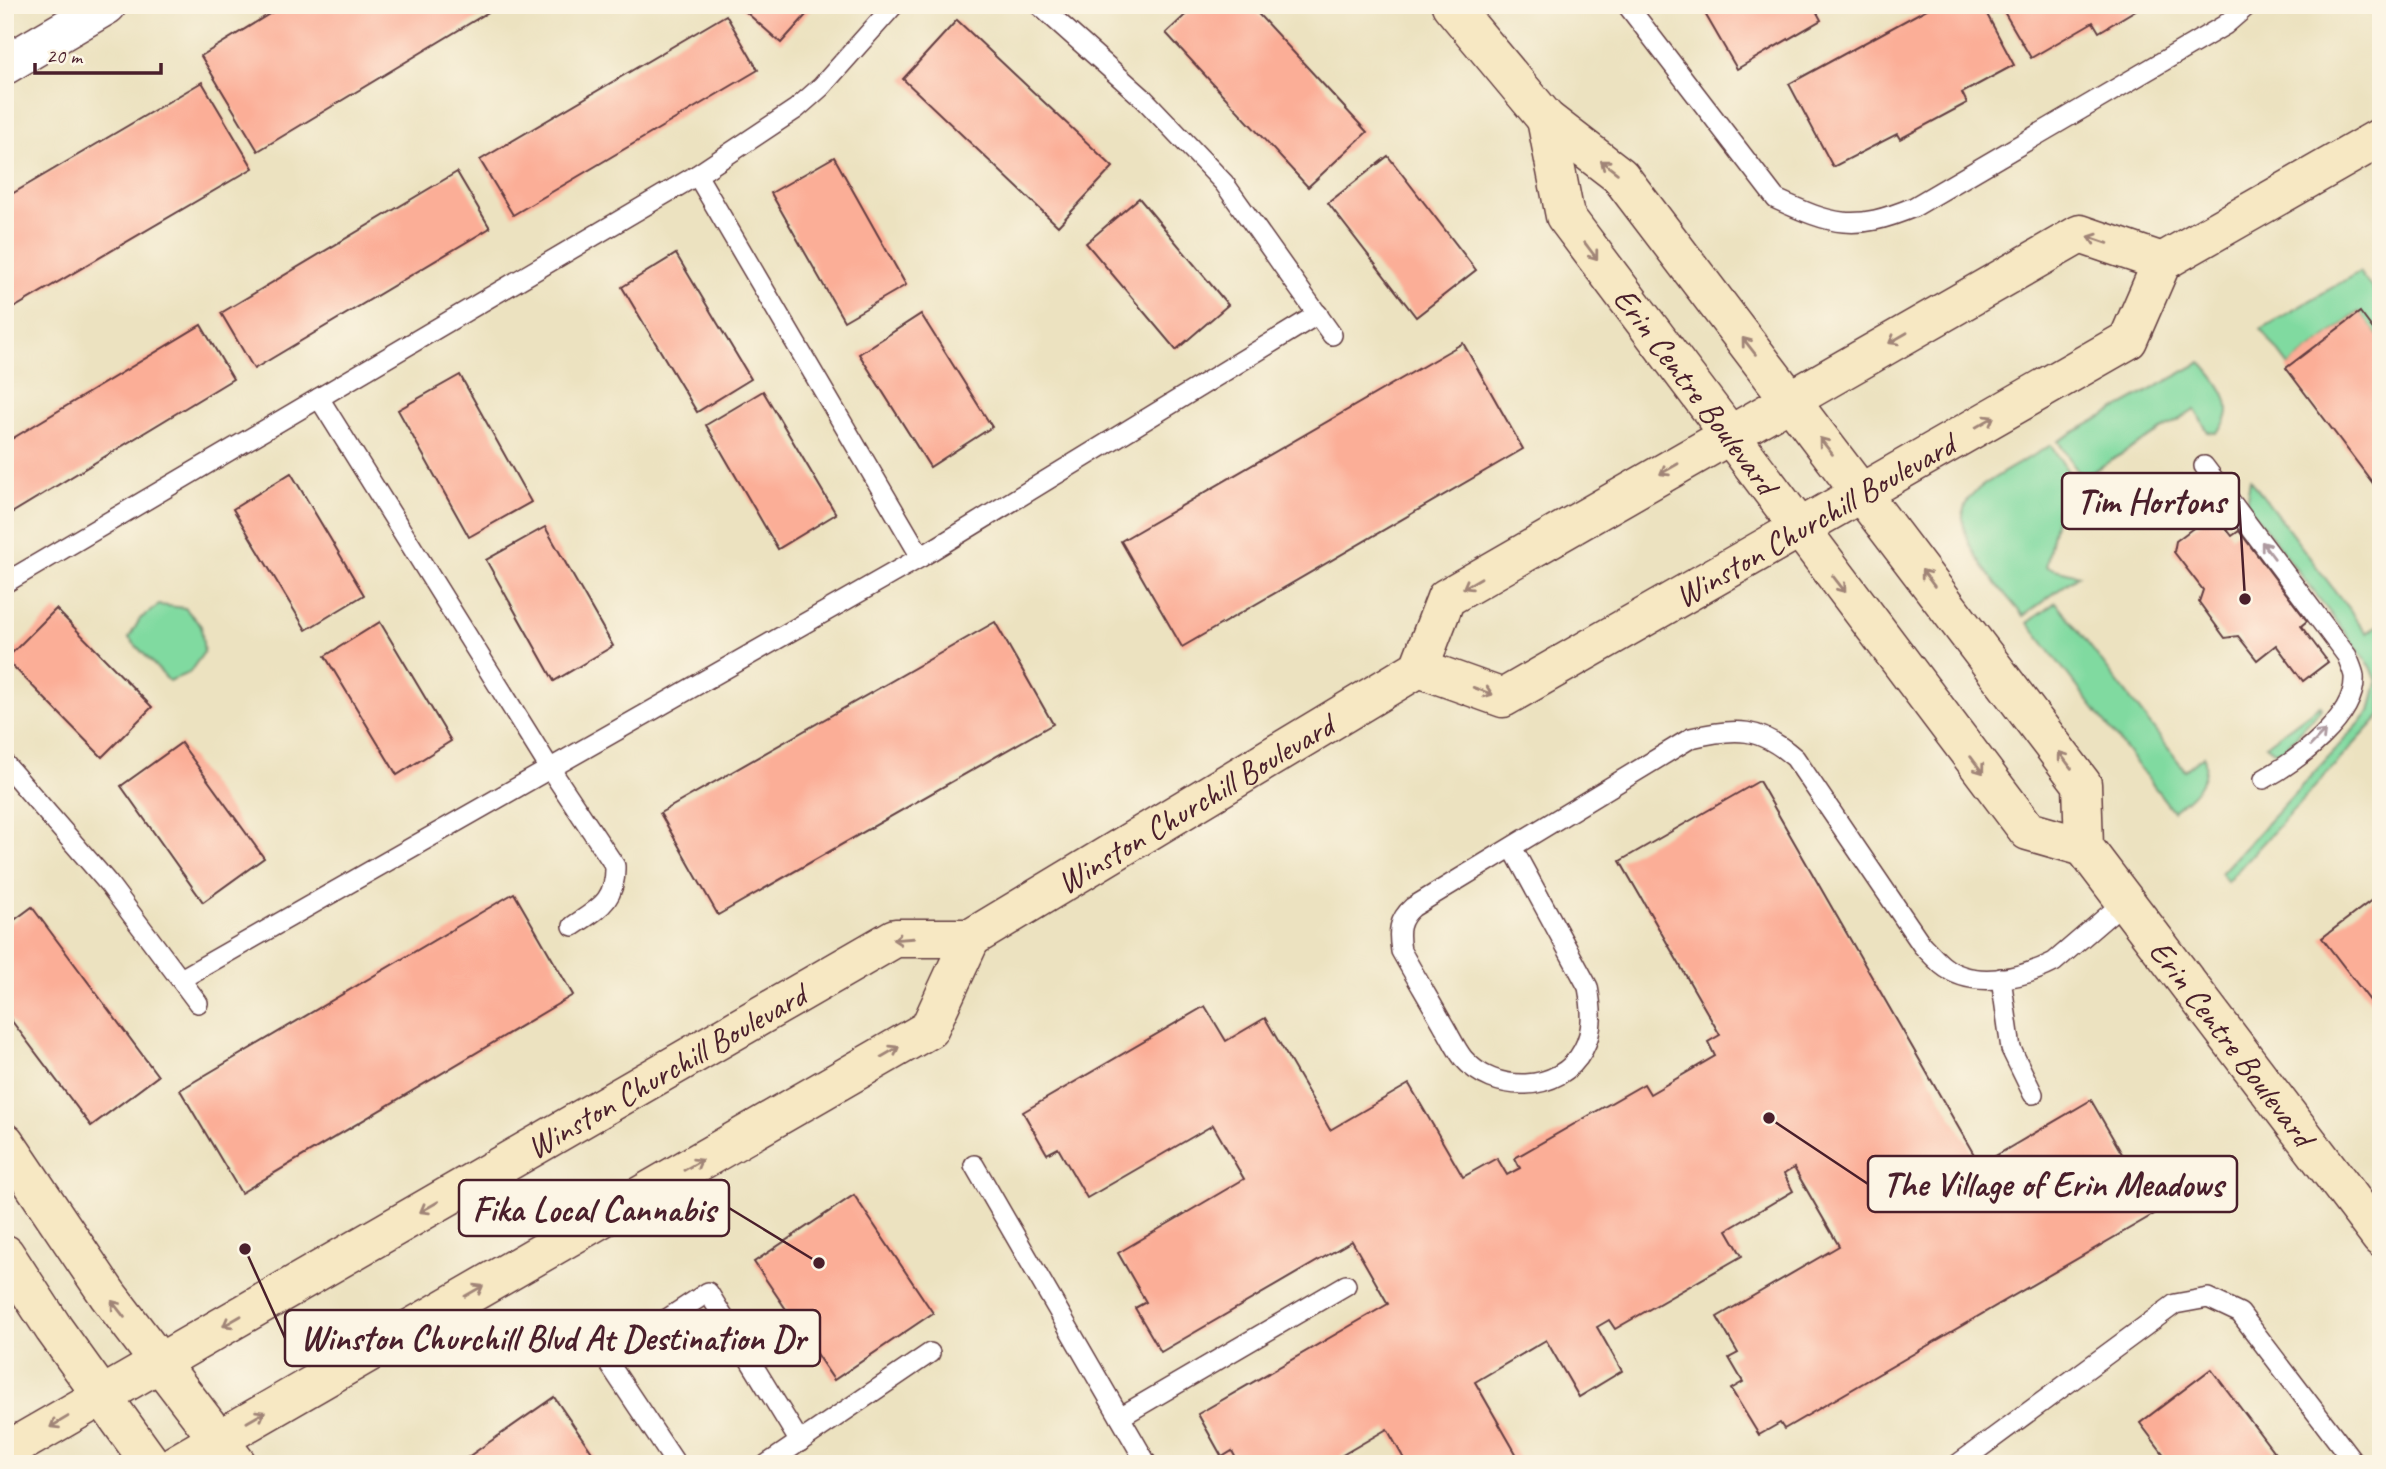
<svg xmlns="http://www.w3.org/2000/svg" width="2386" height="1469" viewBox="0 0 2386 1469" font-family="Caveat,sans-serif">
<style>
.green{fill:#80daa0;stroke:#657c66;stroke-width:2}
.building{fill:#fbae97}
.lines{fill:none;stroke-linecap:round;stroke-linejoin:round}
.lane-casing{stroke:#623c41;stroke-width:22}
.street-casing{stroke:#623c41;stroke-width:41}
.secondary-casing{stroke:#623c41;stroke-width:41}
.lane{stroke:#fff;stroke-width:19}
.street{stroke:#fff;stroke-width:38}
.secondary{stroke:#f7e8c3;stroke-width:38}
.oneway{stroke:#a08477}
.oneway2{stroke:#ae9aa0}
.labels{text-anchor:middle;stroke-width:6;stroke-linejoin:round;paint-order:stroke}
.street-label{font-size:33px;fill:#4a1f2b;stroke:#fcf5e5}
.leader{fill:none;stroke:#4a1f2b;stroke-width:2.5}
.callout-dot{fill:#4a1f2b;stroke:#fcf5e5;stroke-width:2.5}
.callout{fill:#fcf5e5;stroke:#4a1f2b;stroke-width:2.5}
.callout-label{font-size:35px;text-anchor:middle;font-weight:bold;fill:#4a1f2b}
</style>
<rect width="100%" height="100%" fill="#fcf5e5"/>
<filter id="ink" filterUnits="userSpaceOnUse"><feTurbulence type="fractalNoise" baseFrequency=".0143" numOctaves="2"/><feDisplacementMap in="SourceGraphic" scale="14" xChannelSelector="R" yChannelSelector="G"/><feConvolveMatrix kernelMatrix="1 2 1 2 8 2 1 2 1" color-interpolation-filters="sRGB"/></filter>
<filter id="wash" filterUnits="userSpaceOnUse"><feTurbulence type="fractalNoise" baseFrequency=".00686" numOctaves="4" result="noise"/><feDisplacementMap in="SourceGraphic" scale="28" xChannelSelector="R" yChannelSelector="G"/><feGaussianBlur stdDeviation="1.57" result="paint"/><feColorMatrix in="noise" values="0 0 0 0 0 0 0 0 0 0 0 0 0 0 0 0 0 1.4 0 .05"/><feComposite in="paint" operator="in"/></filter>
<g filter="url(#wash)">
<rect width="100%" height="100%" fill="#ece2c0"/>
<g class="green">
<polygon points="2359,272 2381,300 2381,340 2359,312 2289,366 2261,329"/>
<path d="M2201,362c18,21 42,47 15,71l-8,-1 -13,-22 -113,68 -24,-37z"/>
<path d="M2051,445l42,66 -34,-8 -13,64 33,8 -56,41c-22,-29 -89,-92 -46,-126 22,-17 50,-30 74,-45z"/>
<polygon points="2250,479 2367,633 2381,623 2381,715 2227,882 2221,873 2370,712 2377,682 2371,667 2246,503"/>
<path d="M2056,602l129,168 19,-14c7,26 -13,40 -31,55l-145,-188z"/>
<polygon points="159,605 185,608 201,626 204,652 189,673 169,681 129,638 140,619"/>
<polygon points="2320,705 2322,708 2282,751 2274,751 2266,745"/>
</g>
<g id="blocks">
<g class="building">
<polygon points="284,5 500,5 258,151 201,56"/>
<polygon points="738,5 815,5 781,43"/>
<polygon points="1196,5 1250,5 1367,132 1308,187 1166,33"/>
<polygon points="1700,5 1813,5 1821,20 1737,69"/>
<polygon points="1934,5 1982,5 2014,65 1962,93 1967,103 1900,139 1897,134 1833,167 1789,84"/>
<polygon points="2000,5 2144,5 2099,32 2093,22 2031,58"/>
<polygon points="726,15 758,70 513,215 480,160"/>
<polygon points="957,20 1113,167 1058,226 903,79"/>
<polygon points="202,82 253,168 5,313 5,198"/>
<polygon points="1388,156 1476,270 1416,317 1328,203"/>
<polygon points="834,157 906,285 844,321 771,193"/>
<polygon points="457,172 490,228 254,369 221,313"/>
<polygon points="1139,198 1228,305 1176,350 1086,243"/>
<polygon points="676,254 751,379 697,412 622,287"/>
<polygon points="2360,312 2381,340 2381,494 2286,368"/>
<polygon points="921,314 992,427 930,467 859,354"/>
<polygon points="201,325 233,379 5,517 5,443"/>
<polygon points="1463,343 1523,449 1182,647 1121,541"/>
<polygon points="460,375 531,502 469,537 398,410"/>
<polygon points="763,391 836,514 778,549 706,425"/>
<polygon points="291,473 364,595 306,630 233,509"/>
<polygon points="2208,517 2218,518 2232,536 2239,531 2307,621 2301,626 2328,662 2303,681 2276,645 2257,660 2238,636 2225,638 2199,602 2203,590 2174,552 2176,541"/>
<polygon points="545,527 613,646 554,681 486,560"/>
<polygon points="56,609 152,707 102,757 6,659"/>
<polygon points="380,622 451,741 397,775 325,656"/>
<polygon points="995,622 1053,724 718,915 660,813"/>
<polygon points="181,743 264,858 203,902 121,786"/>
<polygon points="1759,781 1980,1165 2091,1100 2156,1213 1784,1429 1780,1423 1759,1435 1731,1389 1743,1382 1729,1358 1738,1353 1717,1317 1839,1246 1794,1168 1784,1174 1793,1191 1727,1230 1742,1256 1615,1329 1609,1320 1597,1327 1622,1371 1579,1397 1546,1340 1475,1382 1522,1464 1407,1464 1387,1429 1327,1464 1239,1464 1232,1451 1222,1457 1198,1414 1388,1304 1352,1241 1161,1352 1135,1308 1146,1302 1118,1253 1244,1179 1213,1125 1087,1198 1058,1148 1047,1154 1023,1112 1205,1006 1226,1041 1265,1018 1330,1130 1409,1084 1463,1177 1497,1158 1507,1175 1520,1168 1515,1158 1644,1084 1650,1094 1715,1056 1708,1042 1720,1035 1620,861"/>
<polygon points="514,893 573,995 241,1193 180,1090"/>
<polygon points="2381,893 2381,1015 2322,938"/>
<polygon points="32,907 158,1076 91,1126 5,1012 5,927"/>
<polygon points="854,1195 933,1313 834,1380 754,1262"/>
<polygon points="2211,1369 2283,1464 2171,1464 2140,1423"/>
<polygon points="554,1397 600,1464 458,1464"/>
</g>
</g>
</g>
<g filter="url(#ink)">
<use href="#blocks" fill-opacity="0" stroke="#623c41" stroke-width="2"/>
<g class="lines">
<defs>
<g id="lane">
<polyline points="1039,5 1144,99 1224,183 1332,335"/>
<path d="M1627,5l149,194c57,26 78,33 138,8l311,-182 23,-20"/>
<polyline points="697,175 921,557"/>
<path d="M319,398l230,369 66,99c1,35 -16,42 -42,60"/>
<path d="M2204,466l143,190c2,6 6,14 7,20 3,42 -58,85 -90,103"/>
<polyline points="5,583 697,175 796,109 821,87 894,5"/>
<polyline points="5,764 108,883 198,1003"/>
<path d="M1513,849l75,138c4,22 6,43 -5,63 -23,44 -90,44 -120,8 -7,-9 -13,-22 -19,-32 -14,-25 -29,-50 -43,-75 -3,-19 -3,-31 12,-44l278,-169c45,-11 69,-11 104,20l127,187c6,6 13,14 20,20 30,25 81,13 112,-3l71,-61"/>
<polyline points="2001,978 2011,1049 2033,1094"/>
<polyline points="181,979 921,557 1318,314"/>
<polyline points="974,1165 1147,1464"/>
<polyline points="1120,1417 1346,1285"/>
<polyline points="676,1464 606,1359 708,1292 800,1442"/>
<polyline points="767,1464 930,1353"/>
<polyline points="1958,1464 2175,1304 2208,1298 2240,1313 2355,1464"/>
</g>
<polyline id="street" points="5,65 107,5"/>
<g id="secondary">
<path id="s1" d="M1451,5l95,114 74,57 462,608 2,63 297,391"/>
<path id="s2" d="M1546,119l19,97 463,615 56,16"/>
<path id="s3" d="M1419,668l84,30 625,-358 34,-78 219,-125"/>
<polyline points="5,1142 108,1295 237,1464"/>
<polyline points="5,1254 54,1329 151,1464"/>
<path id="s4" d="M5,1452l890,-514h76l448,-270 27,-70 634,-364 82,28"/>
<polyline points="176,1464 929,1029 971,938"/>
</g>
</defs>
<use href="#lane" class="lane-casing"/>
<use href="#street" class="street-casing"/>
<use href="#secondary" class="secondary-casing"/>
<use href="#lane" class="lane"/>
<use href="#street" class="street"/>
<use href="#secondary" class="secondary"/>
</g>
<defs><path id="oneway-shaft" d="M-6 0H5M1.5-3L5.5 0L1.5 3" fill="none" stroke-width="1.6" stroke-linecap="round" stroke-linejoin="round" transform="scale(1.75)"/></defs>
<g class="oneway">
<use href="#oneway-shaft" transform="translate(1609 167) rotate(-143)"/>
<use href="#oneway-shaft" transform="translate(2098 240) rotate(-161)"/>
<use href="#oneway-shaft" transform="translate(1591 251) rotate(53)"/>
<use href="#oneway-shaft" transform="translate(1898 338) rotate(150)"/>
<use href="#oneway-shaft" transform="translate(1749 346) rotate(-128)"/>
<use href="#oneway-shaft" transform="translate(1985 422) rotate(-30)"/>
<use href="#oneway-shaft" transform="translate(1826 446) rotate(-128)"/>
<use href="#oneway-shaft" transform="translate(1669 469) rotate(150)"/>
<use href="#oneway-shaft" transform="translate(1928 578) rotate(-127)"/>
<use href="#oneway-shaft" transform="translate(1472 583) rotate(150)"/>
<use href="#oneway-shaft" transform="translate(1839 584) rotate(52)"/>
<use href="#oneway-shaft" transform="translate(1483 691) rotate(20)"/>
<use href="#oneway-shaft" transform="translate(2065 760) rotate(-127)"/>
<use href="#oneway-shaft" transform="translate(1977 765) rotate(53)"/>
<use href="#oneway-shaft" transform="translate(903 939) rotate(176)"/>
<use href="#oneway-shaft" transform="translate(890 1052) rotate(-30)"/>
<use href="#oneway-shaft" transform="translate(693 1165) rotate(-30)"/>
<use href="#oneway-shaft" transform="translate(429 1207) rotate(150)"/>
<use href="#oneway-shaft" transform="translate(474 1291) rotate(-30)"/>
<use href="#oneway-shaft" transform="translate(118 1309) rotate(-128)"/>
<use href="#oneway-shaft" transform="translate(232 1321) rotate(150)"/>
<use href="#oneway-shaft" transform="translate(256 1417) rotate(-30)"/>
<use href="#oneway-shaft" transform="translate(59 1422) rotate(149)"/>
</g>
<g class="oneway2">
<use href="#oneway-shaft" transform="translate(2268 550) rotate(-127)"/>
<use href="#oneway-shaft" transform="translate(2318 738) rotate(-46)"/>
</g>
</g>
<g class="labels">
<g class="street-label">
<text dy="12" stroke="none"><textPath href="#s2" startOffset="317">Erin Centre Boulevard</textPath></text>
<text dy="12" stroke="none"><textPath href="#s3" startOffset="448">Winston Churchill Boulevard</textPath></text>
<text dy="12" stroke="none"><textPath href="#s4" startOffset="1365">Winston Churchill Boulevard</textPath></text>
<text dy="12" stroke="none"><textPath href="#s1" startOffset="1314">Erin Centre Boulevard</textPath></text>
<text dy="12" stroke="none"><textPath href="#s4" startOffset="763">Winston Churchill Boulevard</textPath></text>
</g>
</g>
<path class="leader" d="M2245 599L2239 501M1769 1118L1868 1184M819 1263L729 1208M245 1249L285 1338"/>
<g class="callout-dot">
<circle cx="2245" cy="599" r="7"/>
<circle cx="1769" cy="1118" r="7"/>
<circle cx="819" cy="1263" r="7"/>
<circle cx="245" cy="1249" r="7"/>
</g>
<g class="callout">
<rect x="2062" y="473" width="177" height="56" rx="7"/>
<rect x="1868" y="1156" width="369" height="56" rx="7"/>
<rect x="459" y="1180" width="270" height="56" rx="7"/>
<rect x="285" y="1310" width="535" height="56" rx="7"/>
</g>
<g class="callout-label">
<text x="2151" y="513">Tim Hortons</text>
<text x="2053" y="1196">The Village of Erin Meadows</text>
<text x="594" y="1221">Fika Local Cannabis</text>
<text x="553" y="1350">Winston Churchill Blvd At Destination Dr</text>
</g>
<rect width="2386" height="1469" fill="none" stroke="#fcf5e5" stroke-width="28"/>
<path d="M35 63v10h126v-10" fill="none" stroke="#4a1f2b" stroke-width="3.5"/>
<text x="46" y="63" font-size="21" fill="#4a1f2b" stroke="#fcf5e5" stroke-width="5" paint-order="stroke">20 m</text>
</svg>
